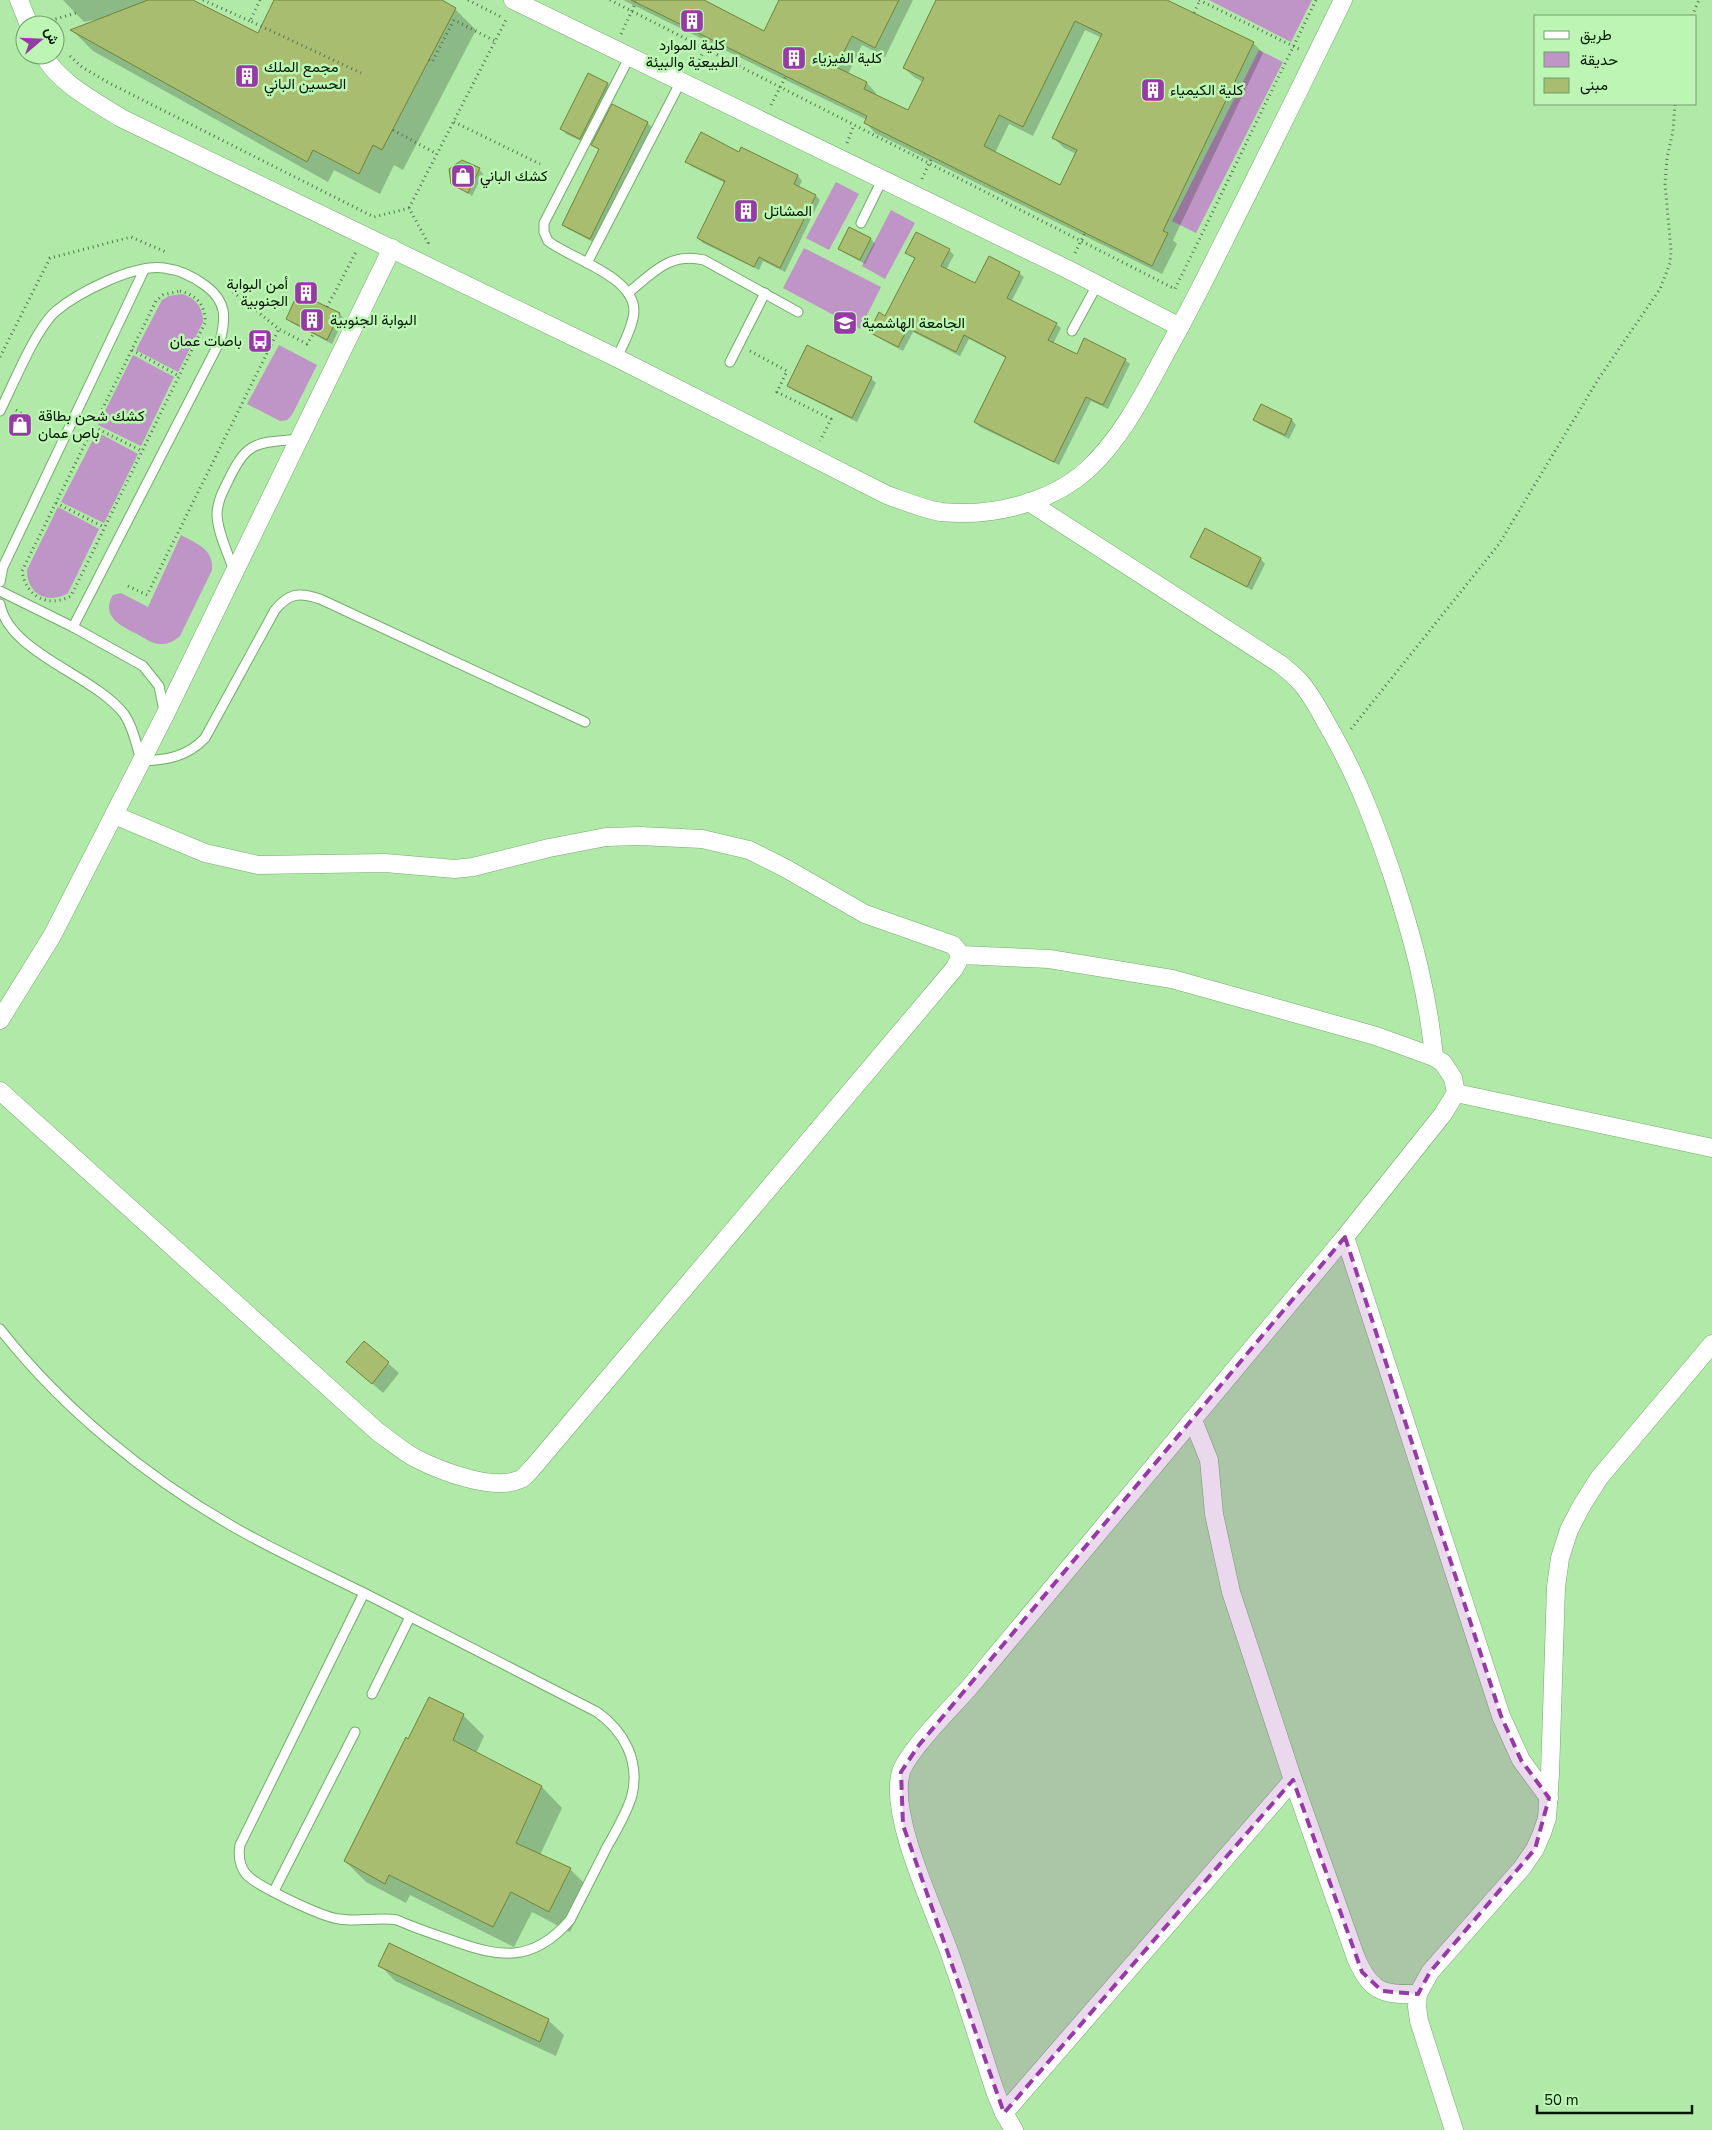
<svg xmlns="http://www.w3.org/2000/svg" width="1712" height="2130" viewBox="0 0 1712 2130" font-family="'Nunito Sans',Vazirmatn,sans-serif">
<style>
.green{fill:#bf94c6}
.shadow{fill:#0003;fill-rule:evenodd}
.building{fill:#a8bd6f;stroke:#718437;fill-rule:evenodd}
.lines{fill:none;stroke-linecap:round;stroke-linejoin:round}
.service-casing{stroke:#75ab6d;stroke-width:11}
.minor-casing{stroke:#75ab6d;stroke-width:19}
.path{stroke:#53774e;stroke-width:3;stroke-dasharray:1 4;stroke-linecap:butt}
.service{stroke:#fff;stroke-width:9}
.minor{stroke:#fff;stroke-width:18}
.marked{fill:#963ba6;fill-opacity:0.2;stroke:#963ba6;stroke-width:4;stroke-dasharray:10 6;stroke-linejoin:round}
.labels{text-anchor:middle;stroke-width:5;stroke-linejoin:round;paint-order:stroke}
.poi-label{font-size:15px;fill:#041802;stroke:#bdf6b4;text-anchor:start}
</style>
<rect width="100%" height="100%" fill="#b0e9a8"/>
<g class="green">
<polygon points="1209,0 1312,0 1291,42"/>
<polygon points="1259,50 1283,62 1196,233 1172,221"/>
<polygon points="836,182 859,194 829,250 806,238"/>
<polygon points="891,210 915,223 885,279 862,266"/>
<polygon points="804,248 881,287 860,329 783,288"/>
<path d="M182,294c14,4 21,14 21,28l-25,50 -42,-22 26,-50 7,-4z"/>
<polygon points="279,345 317,365 292,415 287,420 280,421 247,404"/>
<polygon points="133,355 174,377 141,446 98,425"/>
<polygon points="97,432 138,454 104,523 61,502"/>
<path d="M58,507l41,22 -31,64c-20,12 -41,1 -41,-23z"/>
<path d="M181,535c16,9 33,14 31,35l-32,66c-6,5 -11,8 -18,8 -9,1 -17,-6 -25,-10 -16,-8 -37,-18 -24,-39l8,-2 27,14z"/>
</g>
<g class="shadow">
<polygon points="63,0 190,0 259,35 276,0 439,0 455,9 476,30 403,170 394,165 380,194 334,170 328,182 93,51 73,31 99,21 98,19 84,22"/>
<path d="M623,0h77l65,33 15,-32 -3,-1h136l-28,57 -23,-12 -14,29 19,9 9,10 -1,3 33,16 15,-30 -9,-5 -10,-9 33,-68h227l89,43 10,10 -90,187 4,4 -15,30 -287,-141 -9,-10 1,-3zM1085,30l17,8 -48,100 10,10 12,6 -15,32 -66,-33 14,-29 24,12z"/>
<polygon points="588,75 608,84 612,89 585,143 566,134 562,129"/>
<polygon points="647,123 652,127 595,243 568,229 564,224 600,150 593,145"/>
<polygon points="742,149 798,176 802,181 799,187 816,196 820,200 785,272 763,261 759,270 703,243 698,238 725,183 691,166 687,162 739,153"/>
<polygon points="479,169 483,174 472,196 453,183"/>
<polygon points="850,229 871,239 875,244 865,264 845,253 840,249"/>
<polygon points="949,250 954,255 946,270 975,285 1019,273 1024,277 1011,302 1056,324 1061,328 1053,344 1077,356 1125,360 1130,364 1108,409 1091,401 1059,465 980,427 975,422 1006,358 969,339 960,356 913,332 903,351 875,336 870,332 886,317 915,259 907,252"/>
<polygon points="299,294 340,314 344,319 332,344 292,323 287,319"/>
<polygon points="871,378 876,383 857,422 793,390 788,386"/>
<polygon points="1262,405 1292,420 1296,425 1289,439 1259,424 1255,420"/>
<polygon points="1206,530 1261,559 1265,564 1252,590 1196,561 1192,556"/>
<polygon points="364,1342 399,1373 383,1393 348,1362"/>
<polygon points="463,1715 484,1736 476,1754 542,1787 562,1808 540,1855 570,1869 591,1890 570,1932 532,1912 514,1947 410,1895 406,1903 366,1882 345,1861 409,1740"/>
<polygon points="380,1965 548,2020 564,2035 556,2056 395,1981"/>
</g>
<g class="building">
<polygon points="148,0 193,0 258,33 274,0 442,0 456,8 382,150 373,145 359,174 313,150 307,162 70,30"/>
<path d="M631,0h73l60,31 15,-31h120l-24,48 -23,-12 -16,31 31,15 -3,7 44,21 16,-32 -21,-10 33,-68h231l87,42 -91,189 5,2 -16,33 -288,-143 3,-7zM1075,21l27,13 -50,104 25,12 -17,35 -76,-39 15,-31 24,12z"/>
<polygon points="588,73 608,83 580,139 560,129"/>
<polygon points="612,104 648,122 590,239 562,225 599,149 591,145"/>
<polygon points="701,132 739,152 741,147 798,175 794,184 816,195 780,268 759,257 754,267 697,238 725,181 685,162"/>
<polygon points="462,160 480,168 468,193 451,184 449,169"/>
<polygon points="849,227 871,238 860,260 838,249"/>
<polygon points="916,232 950,249 941,266 975,283 989,256 1020,272 1007,298 1057,323 1048,340 1077,354 1084,338 1126,359 1103,405 1086,397 1054,462 974,422 1006,357 964,335 956,352 908,328 898,347 869,332 879,312 885,316 915,258 905,253"/>
<polygon points="298,293 340,313 327,340 286,319"/>
<polygon points="807,345 872,377 852,418 787,386"/>
<polygon points="1261,404 1292,419 1285,435 1253,420"/>
<polygon points="1205,528 1261,558 1247,587 1190,557"/>
<polygon points="364,1341 389,1362 372,1384 346,1362"/>
<polygon points="429,1697 464,1714 453,1740 542,1786 516,1843 571,1868 549,1912 511,1892 493,1927 389,1875 385,1884 344,1861 406,1737 408,1739"/>
<polygon points="389,1943 549,2019 540,2042 378,1966"/>
</g>
<g class="lines">
<defs>
<g id="service">
<polyline points="861,223 882,180"/>
<polyline points="587,263 680,83"/>
<path d="M628,293c25,-20 41,-41 76,-33l94,52"/>
<polyline points="1072,331 1097,285"/>
<path d="M617,358c6,-14 16,-31 17,-47 0,-35 -63,-52 -86,-70l-4,-9v-9l86,-167"/>
<polyline points="730,362 765,293"/>
<path d="M0,411c13,-26 36,-83 56,-100 23,-19 78,-47 108,-43 16,2 30,9 42,18 21,16 20,32 14,55l-147,286"/>
<path d="M234,571c-6,-18 -16,-37 -17,-56 0,-12 5,-22 10,-32 20,-42 27,-40 72,-44"/>
<polyline points="0,582 3,567 144,270"/>
<polyline points="0,591 73,627 143,666 159,686 164,711"/>
<path d="M0,604c9,49 94,71 124,110 9,13 13,32 17,47 26,-1 46,-4 64,-23l70,-128c14,-17 24,-18 45,-11l265,123"/>
<path d="M0,1329c62,79 145,147 232,197 43,25 88,45 132,67"/>
<path d="M364,1593l233,119c27,19 43,49 35,83 -5,18 -16,36 -25,52 -12,24 -25,49 -37,73 -37,43 -70,38 -119,20 -18,-6 -36,-12 -54,-20 -19,-3 -39,2 -58,-1 -17,-2 -83,-33 -93,-45 -7,-9 -8,-18 -6,-29z"/>
<polyline points="372,1694 410,1617"/>
<polyline points="274,1891 355,1732"/>
</g>
<g id="minor">
<polyline points="19,0 29,25"/>
<polyline points="513,0 1067,269 1180,327"/>
<path d="M44,55c13,27 52,47 77,63l496,240 270,137c17,6 36,14 54,17 49,5 108,-8 146,-42 37,-34 59,-81 83,-125 27,-48 51,-99 76,-148 33,-66 65,-131 97,-197"/>
<path d="M1029,502l251,162c6,5 14,11 20,18 13,14 22,34 32,51 27,47 46,99 63,150 19,60 33,112 39,174"/>
<path d="M960,955l89,4 123,20 204,57 58,21 9,6 10,15 3,15 -13,21 -98,123 -377,452c-17,19 -60,62 -67,83 -13,44 35,141 50,185 16,45 29,89 44,134l9,22 10,17"/>
<polyline points="0,1020 52,936 165,715 392,248"/>
<path d="M0,1091l378,341c13,9 25,20 39,27 24,12 77,33 104,20 5,-3 10,-10 14,-14l419,-496 6,-11 -2,-7 -5,-6 -88,-31 -80,-46 -36,-18 -47,-11 -62,-3 -34,1 -57,11 -76,19 -18,2 -70,-6 -127,2 -53,-12 -91,-38"/>
<polyline points="1456,1093 1712,1148"/>
<polyline points="1345,1237 1501,1716 1521,1760 1549,1798"/>
<path d="M1193,1420l16,40 5,54 17,78 62,188 63,178c15,34 26,37 62,36"/>
<polyline points="1004,2113 1293,1780"/>
<polyline points="1454,2130 1419,2021 1417,2007 1418,1994 1430,1972 1522,1868 1535,1849 1542,1833 1547,1818 1550,1774 1556,1587 1560,1558 1569,1530 1582,1505 1599,1478 1712,1344"/>
</g>
</defs>
<use href="#service" class="service-casing"/>
<use href="#minor" class="minor-casing"/>
<g class="path">
<polyline points="203,0 250,21"/>
<polyline points="260,0 250,21 361,73"/>
<polyline points="468,0 501,17"/>
<polyline points="610,0 1175,289 1316,0"/>
<polyline points="1199,0 1299,49"/>
<polyline points="1194,13 1200,0"/>
<polyline points="1692,16 1699,0"/>
<polyline points="46,22 79,12"/>
<polyline points="621,34 636,2"/>
<polyline points="70,56 82,67 109,83 374,217 409,208 428,243 426,246"/>
<polyline points="429,60 432,62 454,20 495,41"/>
<polyline points="695,69 705,48"/>
<polyline points="771,105 786,76"/>
<polyline points="454,122 540,164"/>
<polyline points="393,130 437,154"/>
<polyline points="847,143 854,125"/>
<polyline points="922,179 932,157"/>
<polyline points="409,208 507,18"/>
<polyline points="1075,253 1085,233"/>
<path d="M180,291c17,4 26,15 25,32l-134,273c-23,12 -45,1 -49,-25l134,-270 7,-6z"/>
<polyline points="233,292 279,329 307,344 314,333"/>
<polyline points="327,307 356,252"/>
<polyline points="132,350 179,376"/>
<polyline points="750,351 787,371 777,392 831,419 820,441"/>
<polyline points="0,357 50,258 131,237 168,253"/>
<polyline points="16,410 24,415 22,420"/>
<polyline points="94,427 142,451"/>
<polyline points="56,503 104,527"/>
<polyline points="128,586 147,595 279,329"/>
<polyline points="1351,729 1499,544 1599,378 1660,289 1670,263 1671,250 1665,184 1667,158 1673,131 1675,104"/>
</g>
<use href="#service" class="service"/>
<use href="#minor" class="minor"/>
</g>
<path class="marked" d="M1345,1237l156,479 20,44 28,38 -14,51 -105,123 -12,22 -36,-3 -20,-19 -69,-192 -289,333 -101,-288 -2,-53 18,-27z"/>
<defs>
<symbol id="building-square" viewBox="-11 -11 22 22"><rect x="-9" y="-9" width="18" height="18" rx="4" fill="#963ba6" stroke="#bdf6b4"/><path d="M-4-6H4V6H1V3H-1V6H-4ZM-2.5-4.3h1.7v1.8h-1.7ZM.8-4.3h1.7v1.8H.8ZM-2.5-1h1.7V.8h-1.7ZM.8-1h1.7V.8H.8Z" fill="#fff"/></symbol>
<symbol id="shop-square" viewBox="-11 -11 22 22"><rect x="-9" y="-9" width="18" height="18" rx="4" fill="#963ba6" stroke="#bdf6b4"/><path d="M-5-2.5h2.3a2.7 3.5 0 0 1 5.4 0H5L5.5 6h-11ZM-1.5-2.5h3a1.5 2.3 0 0 0-3 0Z" fill="#fff"/></symbol>
<symbol id="university-square" viewBox="-11 -11 22 22"><rect x="-9" y="-9" width="18" height="18" rx="4" fill="#963ba6" stroke="#bdf6b4"/><path d="M0-5L7-2L0 1L-7-2ZM-4 1L0 2.5L4 1V4Q0 6-4 4Z" fill="#fff"/></symbol>
<symbol id="bus-square" viewBox="-11 -11 22 22"><rect x="-9" y="-9" width="18" height="18" rx="4" fill="#963ba6" stroke="#bdf6b4"/><path d="M-5-6H5V4H4V6H2V4H-2V6H-4V4H-5ZM-3.5-4V0h7V-4ZM-3.5 1.2v1.5H-2V1.2ZM2 1.2v1.5H3.5V1.2Z" fill="#fff"/></symbol>
</defs>
<g fill-rule="evenodd">
<use href="#building-square" x="678" y="7" width="28" height="28"/>
<use href="#building-square" x="780" y="44" width="28" height="28"/>
<use href="#building-square" x="233" y="62" width="28" height="28"/>
<use href="#building-square" x="1139" y="76" width="28" height="28"/>
<use href="#shop-square" x="449" y="162" width="28" height="28"/>
<use href="#building-square" x="732" y="197" width="28" height="28"/>
<use href="#building-square" x="292" y="279" width="28" height="28"/>
<use href="#building-square" x="298" y="306" width="28" height="28"/>
<use href="#university-square" x="831" y="309" width="28" height="28"/>
<use href="#bus-square" x="246" y="327" width="28" height="28"/>
<use href="#shop-square" x="6" y="411" width="28" height="28"/>
</g>
<g class="labels">
<g class="poi-label">
<text x="692" y="50" text-anchor="middle">كلية الموارد<tspan x="692" dy="17">الطبيعية والبيئة</tspan></text>
<text x="812" y="63">كلية الفيزياء</text>
<text x="264" y="72">مجمع الملك<tspan x="264" dy="17">الحسين الباني</tspan></text>
<text x="1170" y="95">كلية الكيمياء</text>
<text x="480" y="181">كشك الباني</text>
<text x="764" y="216">المشاتل</text>
<text x="288" y="289" text-anchor="end">أمن البوابة<tspan x="288" dy="17">الجنوبية</tspan></text>
<text x="330" y="325">البوابة الجنوبية</text>
<text x="862" y="328">الجامعة الهاشمية</text>
<text x="242" y="346" text-anchor="end">باصات عمان</text>
<text x="38" y="421">كشك شحن بطاقة<tspan x="38" dy="17">باص عمان</tspan></text>
</g>
</g>
<rect x="1534" y="15" width="162" height="90" fill="#bdf6b4" stroke="#739d6d"/>
<rect x="1544" y="31" width="25" height="8" fill="#ffffff" stroke="#739d6d"/>
<text x="1580" y="40" font-size="15" fill="#041802">طريق</text>
<rect x="1544" y="52" width="25" height="15" fill="#bf94c6" stroke="#739d6d"/>
<text x="1580" y="65" font-size="15" fill="#041802">حديقة</text>
<rect x="1544" y="78" width="25" height="15" fill="#a8bd6f" stroke="#739d6d"/>
<text x="1580" y="90" font-size="15" fill="#041802">مبنى</text>
<g transform="translate(40 40) rotate(71)"><circle r="24" fill="#bdf6b4" stroke="#739d6d"/>
<path d="M0-4L9 19L0 12L-9 19Z" fill="#963ba6"/>
<text y="-8" font-size="14" font-weight="bold" text-anchor="middle" fill="#041802">ش</text>
</g>
<path d="M1537 2105v8h155v-8" fill="none" stroke="#041802" stroke-width="2.5"/>
<text x="1544" y="2105" font-size="15" fill="#041802" stroke="#bdf6b4" stroke-width="4" paint-order="stroke">50 m</text>
</svg>
